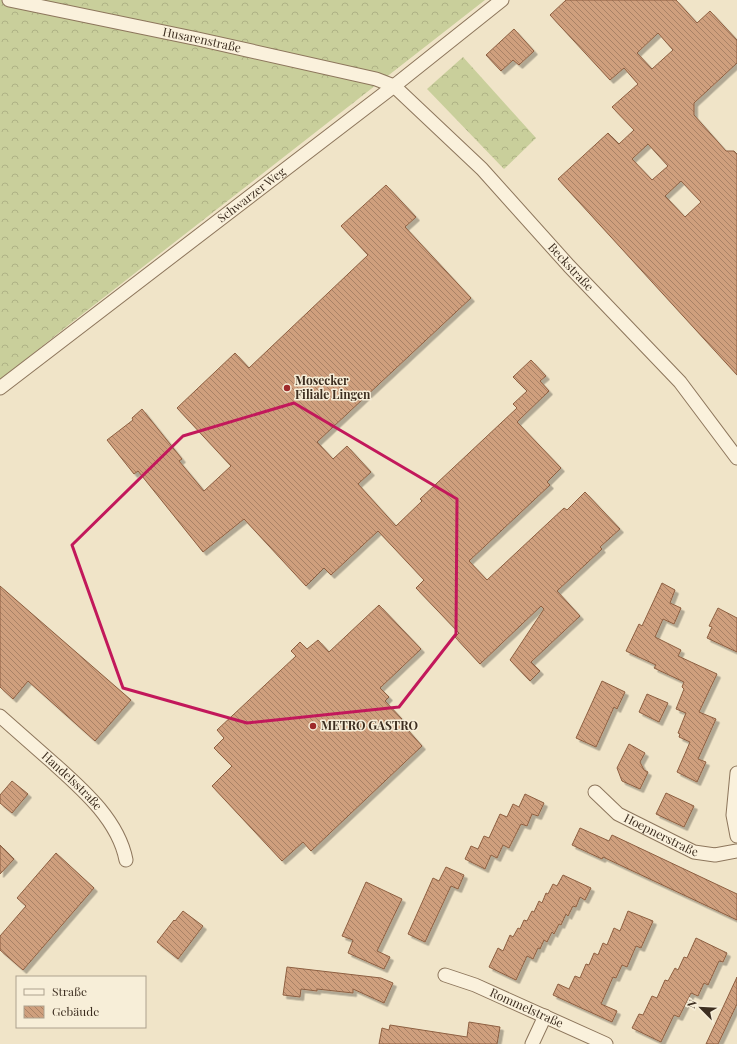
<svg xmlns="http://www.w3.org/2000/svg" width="737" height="1044" viewBox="0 0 737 1044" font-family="'Playfair Display',serif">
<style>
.forest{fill:url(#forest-crowns)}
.building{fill:url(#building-back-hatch);stroke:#8d5f41;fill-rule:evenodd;filter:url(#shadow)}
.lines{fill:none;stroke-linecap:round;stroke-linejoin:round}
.minor-casing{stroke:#8d765c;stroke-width:15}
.minor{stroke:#faf1dc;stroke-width:13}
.marked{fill:none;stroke:#c2185b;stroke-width:3;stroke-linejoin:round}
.poi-dot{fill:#9e2a2b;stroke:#f7eed8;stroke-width:1.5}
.labels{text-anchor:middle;stroke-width:3;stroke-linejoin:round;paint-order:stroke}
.street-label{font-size:12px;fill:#3d2e20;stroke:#f7eed8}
.poi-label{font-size:12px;font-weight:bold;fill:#3d2e20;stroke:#f7eed8;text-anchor:start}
</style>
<defs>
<pattern id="forest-crowns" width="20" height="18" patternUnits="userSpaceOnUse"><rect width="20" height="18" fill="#c9cf9b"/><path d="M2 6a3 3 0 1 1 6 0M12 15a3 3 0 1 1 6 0" fill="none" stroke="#aeb285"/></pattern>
<pattern id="building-back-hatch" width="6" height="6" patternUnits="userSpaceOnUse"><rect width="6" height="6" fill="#cf9f7d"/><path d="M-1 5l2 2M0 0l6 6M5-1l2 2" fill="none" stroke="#a98266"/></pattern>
<filter id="shadow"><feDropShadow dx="3.5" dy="3.5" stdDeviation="0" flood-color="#0004"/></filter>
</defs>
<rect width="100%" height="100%" fill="#f0e4c8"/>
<g class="forest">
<polygon points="0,0 485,0 71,323 0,380"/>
<polygon points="463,57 536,138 504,169 427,89"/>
</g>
<g class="building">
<path d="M566,0h110l21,23 13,-12 27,29v23l-43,40v12l32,36h8l3,3v221l-179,-196 50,-46 11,11 15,-14 -22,-23 26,-23 -14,-16 -14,12 -60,-65zM658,33l15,17 -21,19 -15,-16zM648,144l20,22 -16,14 -20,-21zM681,181l20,21 -16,15 -20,-21z"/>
<polygon points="514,29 534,51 519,65 513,60 501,71 486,55"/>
<polygon points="386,185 416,217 405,227 471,298 317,442 333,459 347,446 371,472 358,484 396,526 422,501 420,499 517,408 513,404 527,391 513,377 531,360 546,376 540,381 549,391 517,422 561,468 547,482 550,485 469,561 487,580 564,508 567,510 585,492 620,529 600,547 602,549 557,591 580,616 531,662 540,671 530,681 510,660 544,609 541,606 480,664 455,637 459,633 416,588 424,580 378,531 331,575 324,568 306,586 244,519 203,552 138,471 134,474 107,440 133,420 132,418 142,409 182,459 179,461 204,491 231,466 177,408 235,353 249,368 368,255 341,226"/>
<polygon points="662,583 675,590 670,603 681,608 674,624 663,619 655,637 681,650 678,656 717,674 699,712 716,719 698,759 706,762 697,782 677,772 690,742 679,737 680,734 678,733 686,713 676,709 684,689 682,687 684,682 654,668 656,665 626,651 639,624 642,626"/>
<polygon points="0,586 131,700 95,741 28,681 13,699 0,687"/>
<polygon points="379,605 421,649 380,688 389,697 385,701 402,719 400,721 422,746 311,851 303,842 282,861 212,786 232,766 214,748 224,738 217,730 296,656 291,651 300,642 307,649 318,640 329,652"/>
<polygon points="718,608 737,618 737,652 707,638 712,627 709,626"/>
<polygon points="602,681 625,692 617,709 614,707 596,747 576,738"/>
<polygon points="647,694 668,703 659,722 639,712"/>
<polygon points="629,744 645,753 640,762 644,770 648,772 640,789 622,781 617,768"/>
<polygon points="12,781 28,794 12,813 0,803 0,795"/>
<polygon points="666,793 694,806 684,827 656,814"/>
<polygon points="525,794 544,803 538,816 532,814 527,826 521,824 509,848 503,845 497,858 491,855 485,869 465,859 471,846 478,849 484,836 489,838 500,814 507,817 513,804 519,807"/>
<polygon points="580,828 609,841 612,835 737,894 737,920 603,857 602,859 572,845"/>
<polygon points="0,845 14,859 0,874"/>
<polygon points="56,853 94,888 23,970 0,950 0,936 26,906 17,898"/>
<polygon points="446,867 464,875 458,889 451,886 425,942 408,934 433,878 439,881"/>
<polygon points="563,875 591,888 585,900 580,897 576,907 573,906 568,916 566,914 561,925 559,924 554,934 552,932 547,942 544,940 540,949 538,948 533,959 527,956 516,980 489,967 498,948 503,951 510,935 513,937 518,928 520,929 524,920 527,921 532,911 534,912 539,901 542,903 546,893 548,894 553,884 557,886"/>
<polygon points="366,882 402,899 377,951 390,957 384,969 348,953 353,940 342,936"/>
<polygon points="183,911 203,926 178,959 157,942 174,920 175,921"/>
<polygon points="628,911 653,921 641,948 636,946 627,967 622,965 616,978 613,977 601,1004 617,1011 612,1022 553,995 558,984 569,989 575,976 580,978 586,964 589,965 594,953 598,955 603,943 607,945 614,928 620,931"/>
<polygon points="696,938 727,953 723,962 719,961 708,985 704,983 698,996 691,993 679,1017 674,1015 661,1042 632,1028 639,1014 643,1015 652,996 657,998 665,980 668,981 675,968 678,970 684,957 687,958"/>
<polygon points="287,967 381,978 393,983 384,1003 353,989 353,993 317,989 317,991 301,989 300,997 283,995"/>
<polygon points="737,977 737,1004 718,1044 706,1044"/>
<polygon points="469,1022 500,1027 497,1044 379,1044 382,1028 389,1030 390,1025 467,1037"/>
</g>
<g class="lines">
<defs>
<g id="minor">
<path id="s1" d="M9,0l189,39 178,40 18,7 88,83 87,97 111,116 57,76"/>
<path id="s2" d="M0,388l394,-302 108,-86"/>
<path id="s3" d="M0,716c17,15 34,30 51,45 30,27 67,58 75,99"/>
<polyline points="737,773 733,815 737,836"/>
<path id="s4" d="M595,792l23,22 76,38 21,3 22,-4"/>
<path id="s5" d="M445,975l30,10 131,59"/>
<polyline points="532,1044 545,1016"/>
</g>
</defs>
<use href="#minor" class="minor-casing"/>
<use href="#minor" class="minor"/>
</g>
<path class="marked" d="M294,403l163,96 -1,135 -57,73 -152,16 -124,-35 -51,-143 111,-109z"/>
<g class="poi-dot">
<circle cx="287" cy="388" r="4"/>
<circle cx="313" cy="726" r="4"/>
</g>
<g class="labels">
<g class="street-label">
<text dy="4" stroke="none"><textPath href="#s1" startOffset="197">Husarenstraße</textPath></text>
<text dy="4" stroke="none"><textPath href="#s2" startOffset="317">Schwarzer Weg</textPath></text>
<text dy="4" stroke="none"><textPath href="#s1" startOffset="648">Beckstraße</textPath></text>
<text dy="4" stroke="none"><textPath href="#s3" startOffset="97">Handelsstraße</textPath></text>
<text dy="4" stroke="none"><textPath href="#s4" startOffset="80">Hoepnerstraße</textPath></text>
<text dy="4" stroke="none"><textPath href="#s5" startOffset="88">Rommelstraße</textPath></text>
</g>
<g class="poi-label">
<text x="295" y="385">Mosecker<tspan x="295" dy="14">Filiale Lingen</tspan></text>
<text x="321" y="730">METRO GASTRO</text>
</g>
</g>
<rect x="16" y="976" width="130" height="52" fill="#f7eed8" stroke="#ada18e"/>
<rect x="24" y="989" width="20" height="6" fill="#faf1dc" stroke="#ada18e"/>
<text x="52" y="996" font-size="12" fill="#3d2e20">Straße</text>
<rect x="24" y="1006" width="20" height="12" fill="url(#building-back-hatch)" stroke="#ada18e"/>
<text x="52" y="1016" font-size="12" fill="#3d2e20">Gebäude</text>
<g transform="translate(701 1008) rotate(294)" stroke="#f7eed8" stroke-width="3" paint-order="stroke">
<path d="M0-3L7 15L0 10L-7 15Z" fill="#3d2e20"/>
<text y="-6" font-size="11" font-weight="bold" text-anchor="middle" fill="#3d2e20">N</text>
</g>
</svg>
